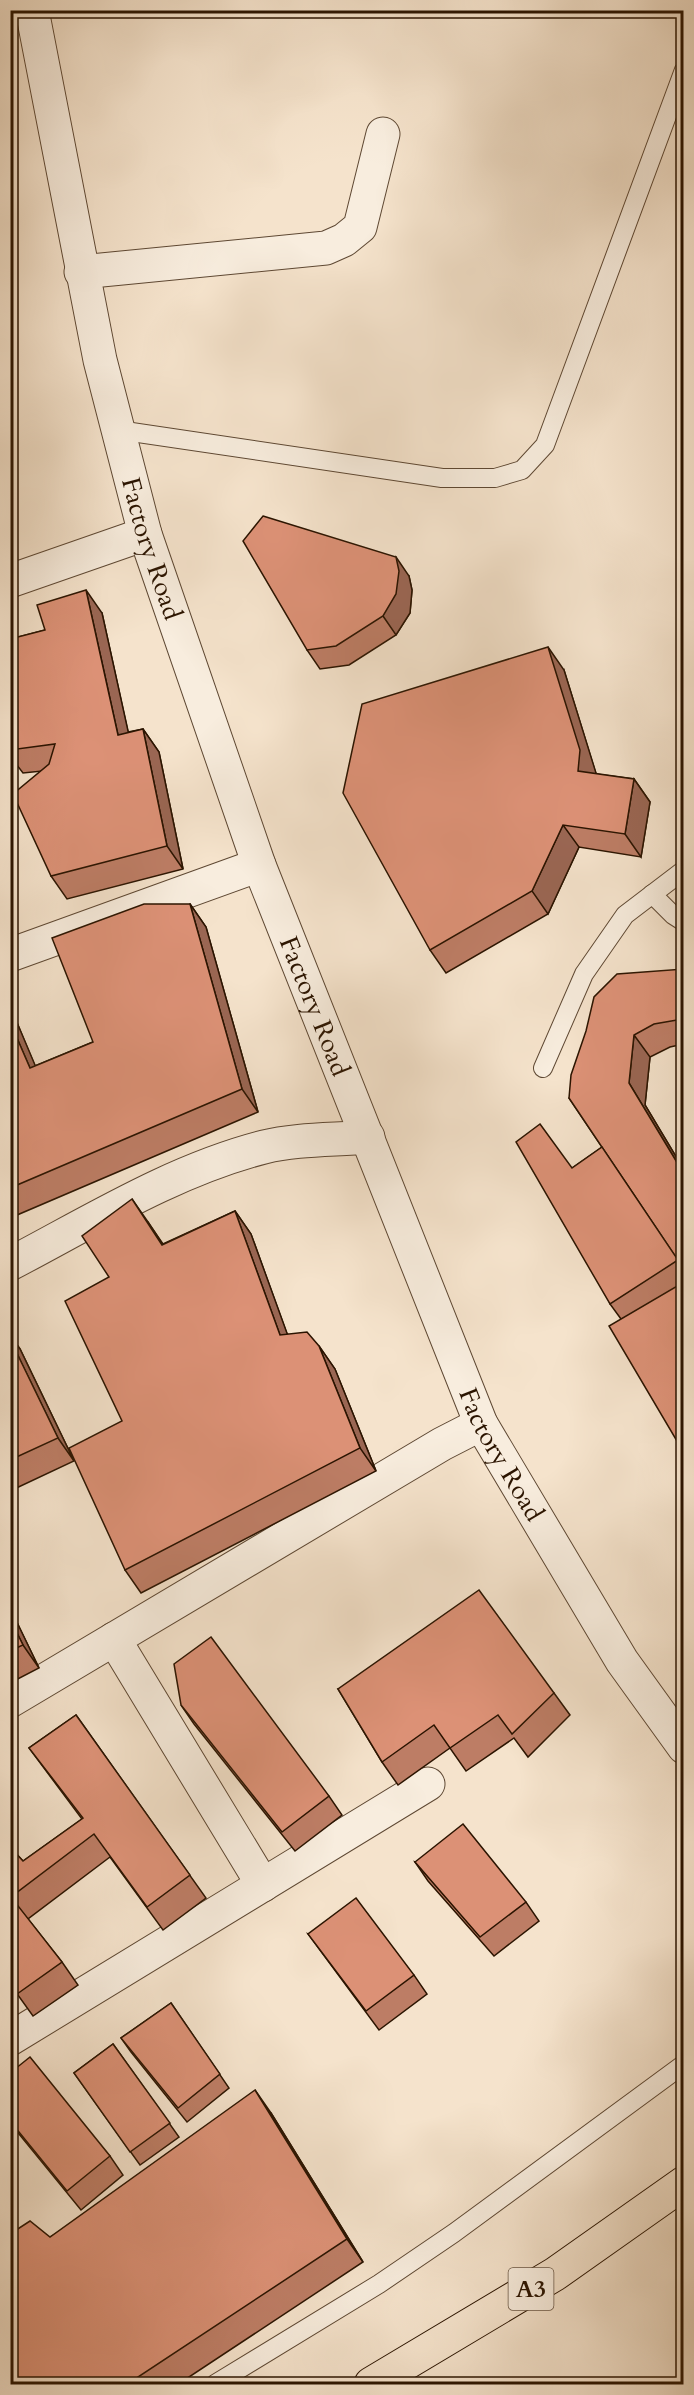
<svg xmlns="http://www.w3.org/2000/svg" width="694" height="2395" viewBox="0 0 694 2395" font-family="Cardo,serif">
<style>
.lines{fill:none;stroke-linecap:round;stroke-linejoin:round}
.service-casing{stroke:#5e4833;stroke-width:20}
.minor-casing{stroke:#5e4833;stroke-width:35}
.trunk-casing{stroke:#2b1400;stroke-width:35}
.service{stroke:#f8edde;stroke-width:18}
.minor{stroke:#f8edde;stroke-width:33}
.trunk{stroke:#f5e3cc;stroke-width:33}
.wall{fill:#bd7d65;stroke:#2b1400;stroke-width:1.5}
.shaded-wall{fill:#9a6653;stroke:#2b1400;stroke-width:1.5}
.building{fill:#dc9176;stroke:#2b1400;stroke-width:1.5}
.labels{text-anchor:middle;stroke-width:6;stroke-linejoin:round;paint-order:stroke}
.shield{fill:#f8edde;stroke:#685543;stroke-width:1.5}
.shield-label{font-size:24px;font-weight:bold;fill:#2b1400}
.street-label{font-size:26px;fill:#2b1400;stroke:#f8edde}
</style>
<rect width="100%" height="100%" fill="#f5e3cc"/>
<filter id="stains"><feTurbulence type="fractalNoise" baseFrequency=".00333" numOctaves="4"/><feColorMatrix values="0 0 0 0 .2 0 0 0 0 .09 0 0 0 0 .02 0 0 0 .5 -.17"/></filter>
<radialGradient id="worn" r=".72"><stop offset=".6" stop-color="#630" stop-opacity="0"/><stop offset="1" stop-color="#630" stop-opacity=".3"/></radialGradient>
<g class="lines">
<defs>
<g id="service">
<polyline points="118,430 442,478 495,478 522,470 545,445 684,70"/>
<polyline points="652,894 673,915 684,922"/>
<polyline points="543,1068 584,974 625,915 684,870"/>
<polyline points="215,2384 379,2284 454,2233 684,2064"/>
</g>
<g id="minor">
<path id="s1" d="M32,10l68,350 45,174 114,331 222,559 141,237 62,86"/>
<polyline points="81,272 326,248 344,240 360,227 383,134"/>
<polyline points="10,581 145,534"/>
<polyline points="10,955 259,865"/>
<path d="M10,1264c82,-43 164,-94 254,-117 32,-8 70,-7 104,-10"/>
<polyline points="114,1639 263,1885"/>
<polyline points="10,1701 442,1444 481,1424"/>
<polyline points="10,2039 428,1784"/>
</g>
<polyline id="trunk" points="371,2384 555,2274 684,2183"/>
</defs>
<use href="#service" class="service-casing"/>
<use href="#minor" class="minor-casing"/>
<use href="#trunk" class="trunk-casing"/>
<use href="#service" class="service"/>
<use href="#minor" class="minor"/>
<use href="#trunk" class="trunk"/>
</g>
<g class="wall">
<polygon points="409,576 412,590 410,613 396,635 349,665 320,669 307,650"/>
<polygon points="102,613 128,732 143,729 159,752 183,869 67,899 51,876 42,771 23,773 10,756 10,639 45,630"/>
<polygon points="564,670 596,774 634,779 650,802 641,857 579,847 548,914 446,973 430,950"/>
<polygon points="190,904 206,927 258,1112 10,1218 10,1006 35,1066 93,1042"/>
<polygon points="684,969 684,1044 670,1047 650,1057 645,1105 684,1170 684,1453 621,1319 610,1304 572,1168 602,1147 569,1098"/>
<polygon points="235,1211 251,1234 287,1334 319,1346 335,1369 376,1471 141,1593 125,1570 122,1421 109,1277 148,1222 163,1244"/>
<polygon points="10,1335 20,1349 74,1461 10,1491"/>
<polygon points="10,1608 39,1668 10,1683"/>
<polygon points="338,1689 554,1693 570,1715 528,1757 514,1738 466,1771 450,1748 398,1785 382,1762"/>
<polygon points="181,1705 329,1796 342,1815 295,1851 194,1724"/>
<polygon points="76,1715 206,1898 163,1930 110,1857 28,1919 62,1962 78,1985 33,2016 10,1984 10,1847 23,1861 82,1819 29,1748"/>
<polygon points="415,1862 526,1902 539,1921 494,1956 428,1881"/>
<polygon points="308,1934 414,1975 427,1994 379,2030"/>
<polygon points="171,2003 229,2088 187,2122 131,2052 121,2038"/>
<polygon points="113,2044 179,2137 140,2165 74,2073"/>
<polygon points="10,2073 110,2156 123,2175 81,2210 10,2123"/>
<polygon points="271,2113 363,2262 177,2385 10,2385 50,2237"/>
</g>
<g class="shaded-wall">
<polygon points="396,557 409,576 412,590 410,613 396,635 383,616"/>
<polygon points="86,590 102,613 134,758 118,735"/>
<polygon points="548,647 564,670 596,773 594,794 578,771"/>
<polygon points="143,729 159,752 183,869 167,846"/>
<polygon points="634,779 650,802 641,857 625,834"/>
<polygon points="563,825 579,847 548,914 532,891"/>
<polygon points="190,904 206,927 258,1112 242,1089"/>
<polygon points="10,1006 46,1091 30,1068 10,1022"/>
<polygon points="634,1035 650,1057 645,1105 684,1170 684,1174 629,1083"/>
<polygon points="132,1199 148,1222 178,1268 162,1245"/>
<polygon points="235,1211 251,1234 296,1358 280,1335"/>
<polygon points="10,1335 20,1349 74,1461 58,1438 10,1339"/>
<polygon points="319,1346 335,1369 376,1471 360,1448"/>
<polygon points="10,1608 39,1668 23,1645 10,1619"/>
<polygon points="255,2090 271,2113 363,2262 347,2239"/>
</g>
<g class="building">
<polygon points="263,516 396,557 399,571 396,594 383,616 336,646 307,650 243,541"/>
<polygon points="86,590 118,735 143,729 167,846 51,876 13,794 49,764 55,744 10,750 10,639 45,630 37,605"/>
<polygon points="548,647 580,750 578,771 634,779 625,834 563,825 532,891 430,950 343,793 362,704"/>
<polygon points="144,904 190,904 242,1089 10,1188 10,1022 30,1068 93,1042 52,938"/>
<polygon points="684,969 684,1021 677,1020 654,1024 634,1035 629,1083 684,1174 684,1254 677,1259 569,1098 571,1075 586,1031 594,997 617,974"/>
<polygon points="540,1124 572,1168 602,1147 678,1260 610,1304 516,1142"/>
<polygon points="132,1199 162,1245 235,1211 280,1335 307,1332 319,1346 360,1448 125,1570 69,1448 122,1421 65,1301 109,1277 82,1236"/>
<polygon points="684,1282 684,1453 609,1326"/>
<polygon points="10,1339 58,1438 10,1460"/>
<polygon points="479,1590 554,1693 512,1734 498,1715 450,1748 434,1725 382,1762 338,1689"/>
<polygon points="10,1619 23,1645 10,1651"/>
<polygon points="211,1637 329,1796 282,1832 181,1705 174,1664"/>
<polygon points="76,1715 190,1875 147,1907 94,1834 11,1897 62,1962 17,1994 10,1984 10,1847 23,1861 83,1818 29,1748"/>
<polygon points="463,1824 526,1902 480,1937 415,1862"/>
<polygon points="356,1898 414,1975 366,2011 308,1934"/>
<polygon points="171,2003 220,2074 178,2108 121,2038"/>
<polygon points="113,2044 170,2123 130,2152 74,2073"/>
<polygon points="30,2057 110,2156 67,2191 10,2121 10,2073"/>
<polygon points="255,2090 347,2239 126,2385 10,2385 10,2234 30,2221 50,2237"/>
</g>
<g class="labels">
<rect class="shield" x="508.5" y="2268" width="45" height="42" rx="4.5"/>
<g class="shield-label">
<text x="531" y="2297">A3</text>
</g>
<g class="street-label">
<text dy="9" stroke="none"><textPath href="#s1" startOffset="552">Factory Road</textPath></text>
<text dy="9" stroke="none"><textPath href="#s1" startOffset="1038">Factory Road</textPath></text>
<text dy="9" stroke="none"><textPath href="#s1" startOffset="1524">Factory Road</textPath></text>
</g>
</g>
<rect width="694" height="2395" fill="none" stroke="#f5e3cc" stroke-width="36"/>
<rect x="12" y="12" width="670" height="2371" fill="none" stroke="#2b1400" stroke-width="3"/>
<rect x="18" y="18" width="658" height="2359" fill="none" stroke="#2b1400" stroke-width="1.5"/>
<rect width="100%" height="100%" filter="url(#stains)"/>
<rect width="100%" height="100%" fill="url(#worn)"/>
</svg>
